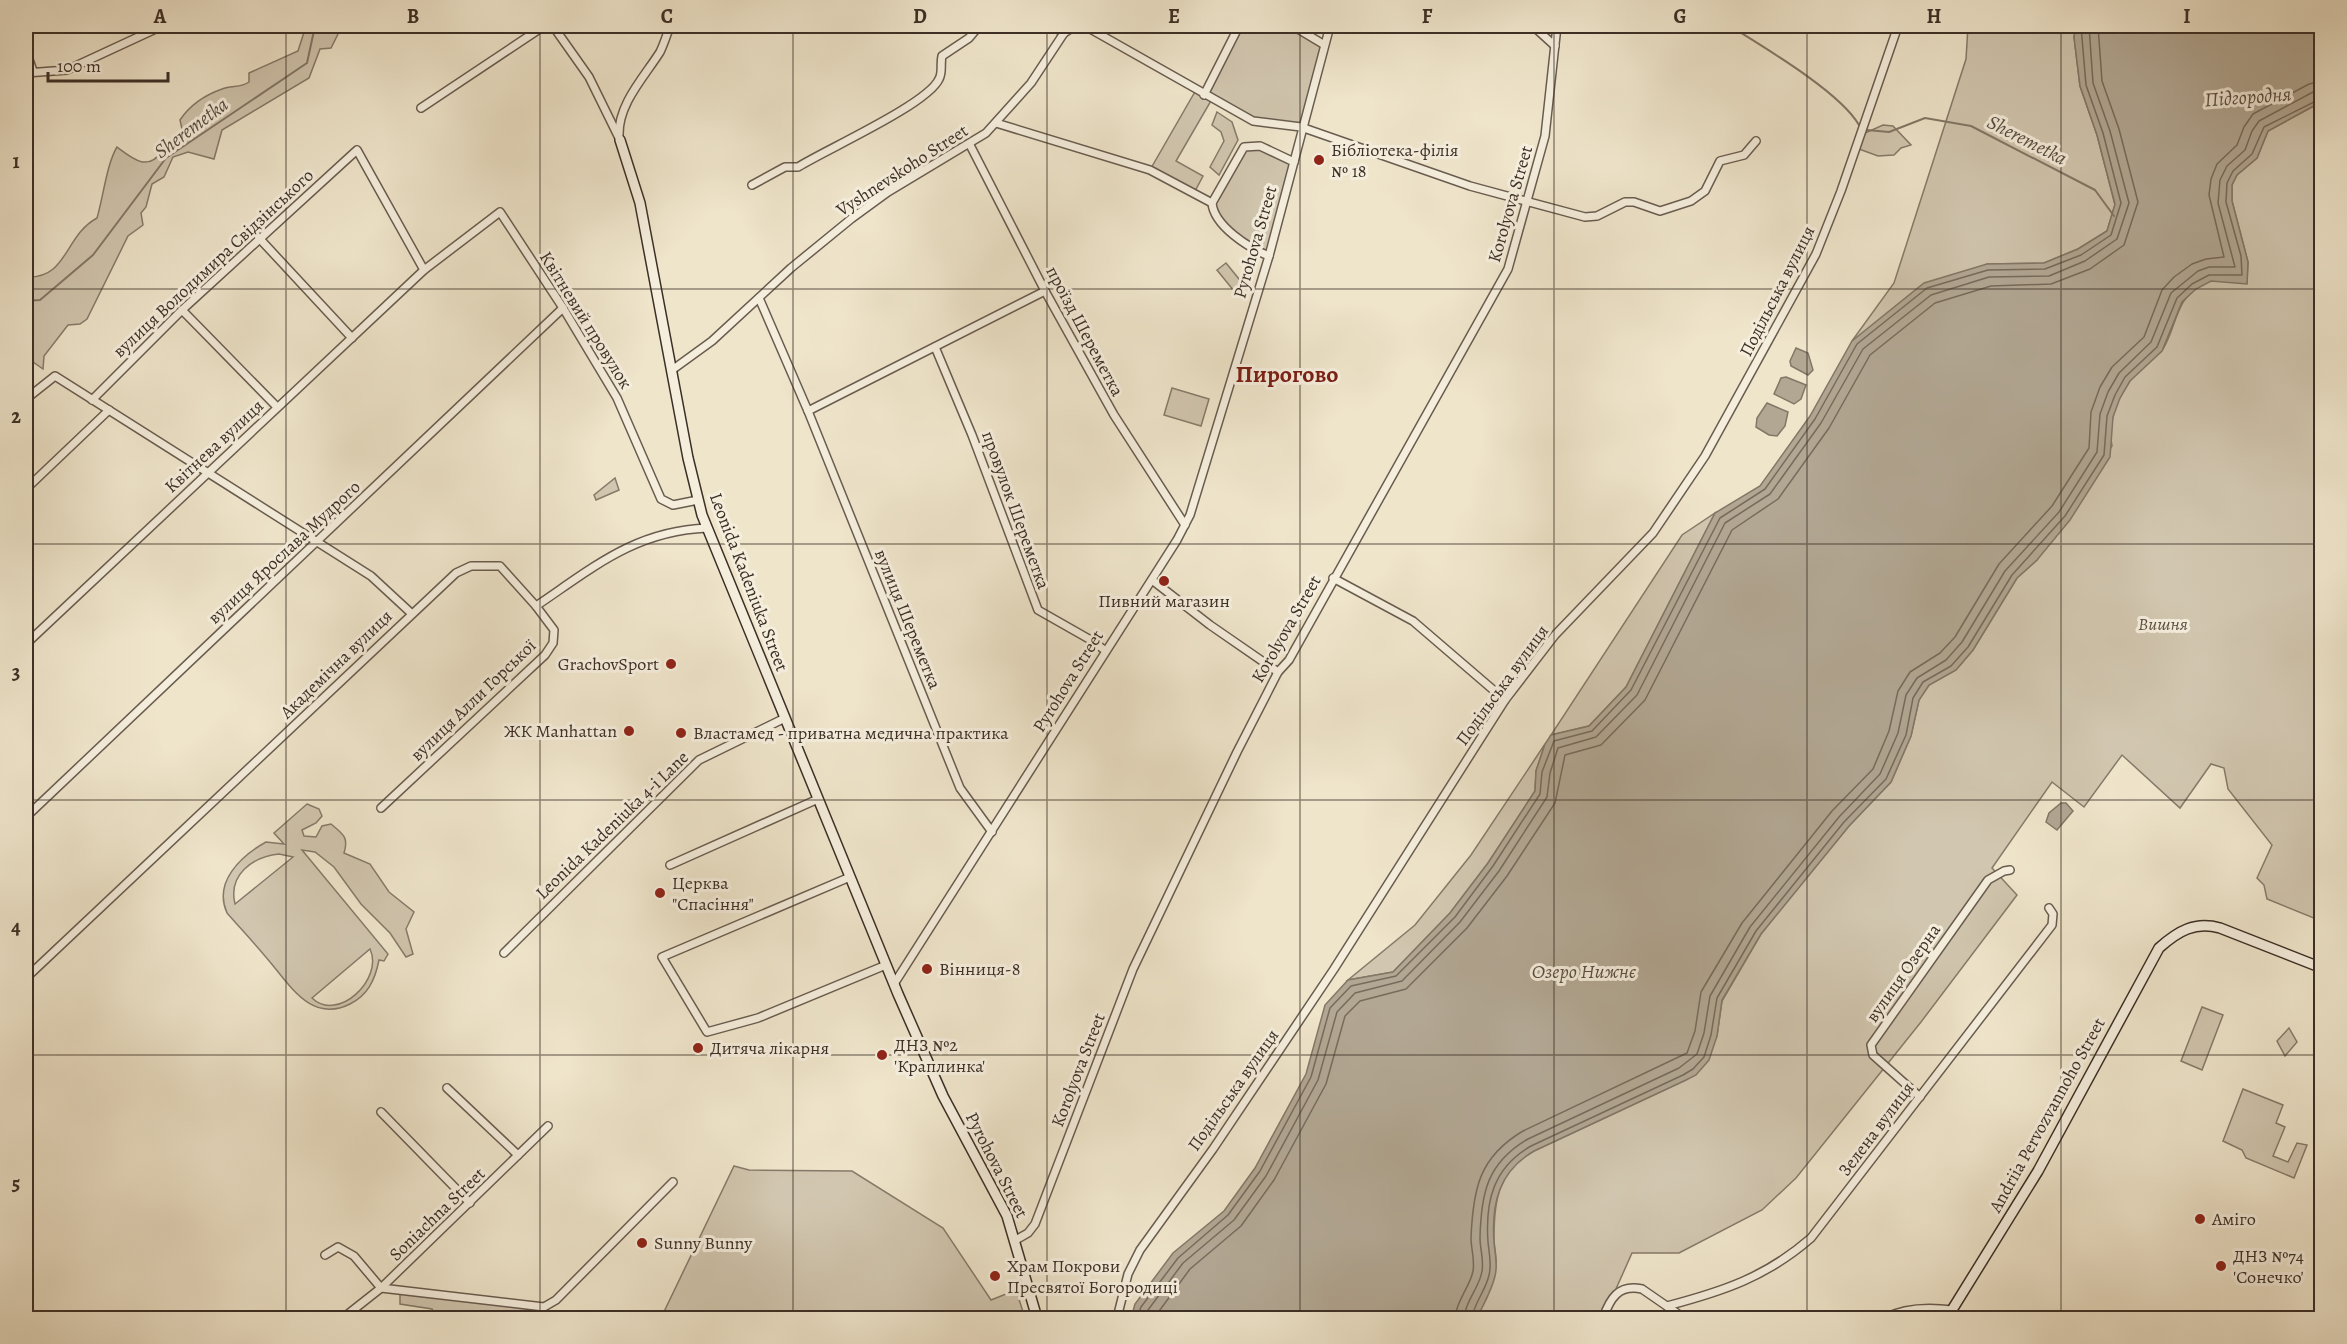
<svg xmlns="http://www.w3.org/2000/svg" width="2347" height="1344" viewBox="0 0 2347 1344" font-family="Alegreya,serif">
<rect width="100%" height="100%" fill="#efe5cb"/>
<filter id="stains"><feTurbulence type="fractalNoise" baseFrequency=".00333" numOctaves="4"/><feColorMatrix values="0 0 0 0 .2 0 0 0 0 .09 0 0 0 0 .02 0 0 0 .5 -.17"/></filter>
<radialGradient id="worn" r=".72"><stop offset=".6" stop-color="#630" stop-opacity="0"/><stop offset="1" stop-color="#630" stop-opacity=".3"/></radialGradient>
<g fill="#d1c6af" stroke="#867a6a" stroke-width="1.5" fill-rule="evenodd">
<path d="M 306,26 L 342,26 L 331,48 L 320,49 L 309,78 L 222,130 L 214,159 L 188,152 L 173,157 L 164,177 L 152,184 L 146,207 L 141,213 L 143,225 L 128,236 L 87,319 L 80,324 L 68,325 L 44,356 L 43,369 L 26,357 L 26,277 C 68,279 64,236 97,218 C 103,198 107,163 117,147 C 133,159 148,172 162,151 L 161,143 L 184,138 L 180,120 C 190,105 205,95 222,89 C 231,85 241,88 249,82 L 249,73 L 298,51 Z"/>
<path d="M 1239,26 L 1293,26 L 1323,44 L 1301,127 L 1253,121 L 1212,99 L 1176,161 L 1203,176 L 1194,193 L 1150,170 L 1196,90 L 1204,95 Z"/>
<path d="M 1968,26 L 2076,26 L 2074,37 L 2080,86 L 2097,135 L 2115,205 L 2107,231 L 2078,249 L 2044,263 L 1987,264 L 1852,341 L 1894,283 L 1966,59 Z"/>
<path d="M 2321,102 L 2321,921 L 2267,899 L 2264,885 L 2257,878 L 2272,845 L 2228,789 L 2224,768 L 2211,764 L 2180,808 L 2122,755 L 2084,807 L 2052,782 L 1992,868 L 2017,895 L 1921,1022 L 1796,1178 L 1762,1210 L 1679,1253 L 1632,1253 L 1603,1318 L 1477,1318 C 1484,1302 1494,1285 1496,1266 C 1497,1257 1494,1247 1494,1238 C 1494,1199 1498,1172 1534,1151 L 1686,1080 L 1717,1036 L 1722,1001 L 1761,934 L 1849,826 L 1891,782 L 1911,736 L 1919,700 L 1929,685 L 1956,670 L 1973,650 L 2017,578 L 2037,560 L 2112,446 C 2106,416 2124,383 2145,364 C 2151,359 2159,355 2163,349 C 2177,326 2175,299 2202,284 C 2215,277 2233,282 2247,283 L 2248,262 L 2232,201 L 2232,185 L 2237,175 L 2257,158 L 2268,131 Z"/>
<path d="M 1217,112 L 1232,122 L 1238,140 L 1219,175 L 1210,167 L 1224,141 L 1221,132 L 1212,125 Z"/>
<path d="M 1883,125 L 1893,126 L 1911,145 L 1901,148 L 1894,155 L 1878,156 L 1859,149 L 1865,133 Z"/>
<path d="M 1252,145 L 1294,162 L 1269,256 L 1245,246 L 1213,209 L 1241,150 Z"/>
<path d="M 1226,263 L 1243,284 L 1234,291 L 1217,270 Z"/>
<path d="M 1172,388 L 1209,399 L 1201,426 L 1164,415 Z"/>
<path d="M 615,478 L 619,490 L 596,500 L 594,495 Z"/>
<path d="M 1715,513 L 1626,687 L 1589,726 L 1551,735 L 1682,535 Z"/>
<path d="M 1545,744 L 1536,771 L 1535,791 L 1488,863 L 1450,913 L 1393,972 L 1348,980 L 1415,925 L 1471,855 Z"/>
<path d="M 307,804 L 319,809 L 322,816 L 316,823 L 302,830 L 304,836 L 316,837 L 322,826 L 331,824 C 343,834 349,837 344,853 L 370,864 L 389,892 L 414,912 L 406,929 L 413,954 L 406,957 L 390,933 L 361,904 L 334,867 L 315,852 L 302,850 L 388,954 L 384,961 L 379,960 C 375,980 368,995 350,1004 C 312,1023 291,987 270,962 C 256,945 241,929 227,913 C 213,882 241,856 266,842 L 284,844 L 274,833 ZM 279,854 L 293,857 L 235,904 C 228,875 252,857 279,854 ZM 370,949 C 384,979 338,1023 312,998 Z"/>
<path d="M 2202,1007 L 2223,1015 L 2202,1070 L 2181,1061 Z"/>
<path d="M 2289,1028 L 2297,1042 L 2285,1056 L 2277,1041 Z"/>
<path d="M 2243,1089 L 2283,1105 L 2276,1123 L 2285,1127 L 2273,1156 L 2288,1162 L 2297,1143 L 2307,1145 L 2294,1178 L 2246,1158 L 2242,1150 L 2223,1141 Z"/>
<path d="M 734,1166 L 749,1170 L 852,1171 L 943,1228 L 991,1300 L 1016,1290 L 1025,1318 L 661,1318 Z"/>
<path d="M 400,1291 L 535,1308 L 545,1316 L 559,1318 L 430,1318 L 434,1313 L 432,1309 L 400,1304 Z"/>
</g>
<g fill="#b2a793" stroke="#837767" stroke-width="1.5">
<path d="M 2076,26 L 2321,26 L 2321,102 L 2268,131 L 2257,158 L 2237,175 L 2232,185 L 2232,201 L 2248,262 L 2247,284 L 2211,281 L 2196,289 L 2182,302 L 2162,351 L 2130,381 L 2120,398 L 2113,417 L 2110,457 L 2070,520 L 2037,560 L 2017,578 L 1973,650 L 1956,670 L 1929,685 L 1919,700 L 1911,736 L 1891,782 L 1849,826 L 1761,934 L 1722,1000 L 1717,1036 L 1709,1060 L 1696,1075 L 1686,1080 L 1534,1151 C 1499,1171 1491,1204 1494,1243 C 1495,1254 1498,1265 1495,1276 C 1492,1290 1483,1305 1477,1318 L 1131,1318 L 1135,1304 L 1173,1253 L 1224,1211 L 1255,1168 L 1306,1074 L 1325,1005 L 1348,980 L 1393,972 L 1450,913 L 1488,863 L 1535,791 L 1536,771 L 1545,744 L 1551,735 L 1589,726 L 1626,687 L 1715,513 L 1760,486 L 1810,416 L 1852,341 L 1924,283 L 1987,264 L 2044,263 L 2078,249 L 2107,231 L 2115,204 L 2097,135 L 2080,86 L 2074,37 Z"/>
<path d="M 1796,348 L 1808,353 L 1813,370 L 1808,375 L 1791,366 L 1790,361 Z"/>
<path d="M 1786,377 L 1806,385 L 1801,399 L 1794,404 L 1774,394 L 1781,378 Z"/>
<path d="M 1767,403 L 1788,412 L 1785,426 L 1777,436 L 1769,435 L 1756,427 L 1757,418 Z"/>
<path d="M 2061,803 L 2066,803 L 2073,811 L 2057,830 L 2046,822 L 2049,813 Z"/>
</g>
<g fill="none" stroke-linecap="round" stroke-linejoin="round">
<g stroke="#776b5c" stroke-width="1.5">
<path d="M 1137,1318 L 1141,1307 L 1178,1258 L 1228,1215 L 1260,1171 L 1311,1077 L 1330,1008 L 1351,986 L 1396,976 L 1455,917 L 1493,866 L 1540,794 L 1542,772 L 1554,741 L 1592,731 L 1631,690 L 1720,518 L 1765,489 L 1815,419 L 1857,344 L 1927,288 L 1988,270 L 2045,269 L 2081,255 L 2111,235 L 2121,203 L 2103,133 L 2086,85 L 2081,26"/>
<path d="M 1145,1318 L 1148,1310 L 1183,1263 L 1234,1220 L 1266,1176 L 1318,1080 L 1337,1012 L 1355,993 L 1402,981 L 1460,922 L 1499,871 L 1547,797 L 1550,773 L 1558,748 L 1596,737 L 1637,695 L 1725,523 L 1770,494 L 1821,423 L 1863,349 L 1931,295 L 1989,277 L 2049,276 L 2085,261 L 2117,239 L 2129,203 L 2110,131 L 2093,83 L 2089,26"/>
<path d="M 1154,1318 L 1190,1269 L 1241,1226 L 1274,1180 L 1326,1084 L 1345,1016 L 1360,1001 L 1406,989 L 1467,928 L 1507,876 L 1555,803 L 1565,755 L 1601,745 L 1645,700 L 1732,530 L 1778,499 L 1829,428 L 1870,355 L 1935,303 L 1991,286 L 2051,284 L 2090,269 L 2124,245 L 2138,202 L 2119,129 L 2102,81 L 2098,26"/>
<path d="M 1455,1318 C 1456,1301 1470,1287 1473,1271 C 1475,1260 1471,1249 1471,1238 C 1473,1189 1479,1157 1523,1131 L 1687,1053 L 1695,1031 L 1701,992 L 1742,923 L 1832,811 L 1873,769 L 1889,731 L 1898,691 L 1910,672 L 1940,653 L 1955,637 L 1999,564 L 2052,506 L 2089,448 L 2091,412 L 2100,387 L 2112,367 L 2144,337 L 2162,290 L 2174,277 L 2192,264 L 2206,259 L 2224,257 L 2209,195 L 2211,179 L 2217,164 L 2237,145 L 2244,127 L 2253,114 L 2309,84 L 2322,81"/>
<path d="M 1464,1318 C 1465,1301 1480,1287 1482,1271 C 1484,1260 1480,1249 1480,1238 C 1481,1193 1487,1163 1528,1139 L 1679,1068 L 1697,1054 L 1704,1033 L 1710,996 L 1750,927 L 1839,817 L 1880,774 L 1898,733 L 1906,695 L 1917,678 L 1946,660 L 1962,642 L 2005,571 L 2059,512 L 2097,452 L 2100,414 L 2108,392 L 2119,373 L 2151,342 L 2171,293 L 2198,271 L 2209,267 L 2235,267 L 2218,203 L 2220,180 L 2227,166 L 2245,150 L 2252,131 L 2259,121 L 2313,92 L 2322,90"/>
<path d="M 1472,1318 C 1474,1303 1486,1290 1489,1275 C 1492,1264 1489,1253 1488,1242 C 1485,1200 1494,1167 1531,1146 L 1683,1075 L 1693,1069 L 1704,1057 L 1711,1035 L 1717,998 L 1756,931 L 1844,822 L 1886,779 L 1906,735 L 1913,698 L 1923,682 L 1951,666 L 1968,647 L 2012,575 L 2065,516 L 2104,455 L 2107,416 L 2115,395 L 2125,377 L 2157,347 L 2177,298 L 2192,284 L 2209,275 L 2242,275 L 2241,256 L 2226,202 L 2227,183 L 2233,171 L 2252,154 L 2264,127 L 2322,98"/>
</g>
<g stroke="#837767" stroke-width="2">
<path d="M 1730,26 C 1765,48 1840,92 1859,125"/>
<path d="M 1867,130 L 1889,132 L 1925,118 L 1971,126 L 2095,190 L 2114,216"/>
<path d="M 26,301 L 40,300 L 93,255 L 166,158 L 307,63 L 315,26"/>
</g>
<g stroke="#695c4f" stroke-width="10">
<g id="street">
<path d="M 553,26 L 589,77 L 620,140"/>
<path d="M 1085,26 L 1253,121 L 1301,127 L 1470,186 L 1585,217 L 1597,216 L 1625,202 L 1634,202 L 1660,211 L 1691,201 L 1705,191 L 1720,161 L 1744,155 L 1756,141"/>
<path d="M 1293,26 L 1323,44"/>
<path d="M 1533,26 L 1555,46"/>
<path d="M 1064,33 L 1075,26"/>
<path d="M 26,51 L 33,71"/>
<path d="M 26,73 L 67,70 L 162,26"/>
<path d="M 1204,95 L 1239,26"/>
<path d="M 421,108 L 544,26"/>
<path d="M 996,123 L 1150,170 L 1212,203"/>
<path d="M 619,135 C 618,104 645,76 660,52 C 664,44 667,34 670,26"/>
<path d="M 970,145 L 1045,291 L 1114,415 L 1185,525"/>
<path d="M 752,185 L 785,167 L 798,167 C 827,149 928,104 939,79 C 943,72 940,64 942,56 L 969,38 L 979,26"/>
<path d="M 259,238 L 352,338"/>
<path d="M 1269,256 C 1249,248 1214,226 1212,203 L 1244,147 L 1260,146 L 1294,162"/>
<path d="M 759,298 L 808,411 L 960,788 L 992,832"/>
<path d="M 182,310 L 277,407"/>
<path d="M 935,347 L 972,435 L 1038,610 L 1089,639 L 1106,651"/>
<path d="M 672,370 L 712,341 L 791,268 L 851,219 L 888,192 L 986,133 L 1031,83 L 1064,33 L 1052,26"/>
<path d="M 26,399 L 55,376 L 371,576 L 411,613"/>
<path d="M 92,400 L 182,310 L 357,150 L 424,270"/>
<path d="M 808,411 L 1045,291"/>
<path d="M 26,489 L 109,410"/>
<path d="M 1333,578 L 1413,621 L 1505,700"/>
<path d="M 1152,580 L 1210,625 L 1278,672"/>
<path d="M 26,644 L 424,270 L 500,212 L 563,308 L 617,398 L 661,499 L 673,505 L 698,500"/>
<path d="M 381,808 L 545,655 L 553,643 L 554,630 L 536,606"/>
<path d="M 26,817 L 563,308"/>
<path d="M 670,865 L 818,799"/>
<path d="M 850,877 L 662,957 L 707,1032 L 758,1018 L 886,965"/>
<path d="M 504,953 L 699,760 L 785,718"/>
<path d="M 26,978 L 456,573 L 471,566 L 500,566 L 536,606 C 594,567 635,531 707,528"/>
<path d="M 894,984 L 1177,540 L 1190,515 L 1269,256 L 1330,26"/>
<path d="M 447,1088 L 518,1155"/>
<path d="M 1920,1097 L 1873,1055 L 1871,1045 L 1988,880 L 2004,871 L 2010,870"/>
<path d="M 381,1112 L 470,1203"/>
<path d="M 1014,1241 L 1028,1233 L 1035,1224 L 1133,969 L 1237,752 L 1278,672 L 1289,660 L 1508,269 L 1545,136 L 1557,26"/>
<path d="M 325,1255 L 338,1247 L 354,1256 L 381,1288 L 544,1307 L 556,1300 L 673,1182"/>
<path d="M 1667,1306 C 1724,1291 1766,1277 1811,1238 L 2052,925 L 2053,914 L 2049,908"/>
<path d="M 343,1318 L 381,1288 L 548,1126"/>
<path d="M 1117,1318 L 1128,1274 L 1140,1250 L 1213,1149 L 1334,969 L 1505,700 L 1555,635 L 1653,533 L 1705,456 L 1816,254 L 1841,191 L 1898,26"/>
<path d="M 1603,1318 C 1610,1299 1618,1284 1642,1289 L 1684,1318"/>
<path d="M 1885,1318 C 1906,1307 1929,1307 1952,1310"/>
</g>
</g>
<g stroke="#3c2f26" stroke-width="12">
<g id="secondary">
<path d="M 620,140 L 640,203 L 688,458 L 702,515 L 898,994 L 943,1096 L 1007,1216 L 1037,1318"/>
<path d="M 1947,1318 L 2038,1171 L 2159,948 C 2178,931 2195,921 2220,928 L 2322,968"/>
</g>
</g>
<use href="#street" stroke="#f5eedd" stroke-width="7"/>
<use href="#secondary" stroke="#f5eedd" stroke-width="9"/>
</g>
<path fill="none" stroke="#3c2f26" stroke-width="1.5" stroke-opacity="0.55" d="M 286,26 L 286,1318M 540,26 L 540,1318M 793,26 L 793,1318M 1047,26 L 1047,1318M 1300,26 L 1300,1318M 1554,26 L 1554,1318M 1807,26 L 1807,1318M 2061,26 L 2061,1318M 26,289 L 2322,289M 26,544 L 2322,544M 26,800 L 2322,800M 26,1055 L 2322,1055"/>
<g fill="#8f2418" stroke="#f5eedd" stroke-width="2">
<circle cx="1319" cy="160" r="6"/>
<circle cx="1164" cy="581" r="6"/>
<circle cx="671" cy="664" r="6"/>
<circle cx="629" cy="731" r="6"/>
<circle cx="681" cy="733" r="6"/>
<circle cx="660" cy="893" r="6"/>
<circle cx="927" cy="969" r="6"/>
<circle cx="698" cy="1048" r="6"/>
<circle cx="882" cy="1055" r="6"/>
<circle cx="2200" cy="1219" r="6"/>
<circle cx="642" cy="1243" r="6"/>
<circle cx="2221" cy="1266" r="6"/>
<circle cx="995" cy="1276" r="6"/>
</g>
<g text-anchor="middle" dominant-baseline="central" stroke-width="6" stroke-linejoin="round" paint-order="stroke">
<g font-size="18" fill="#3c2f26" stroke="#f5eedd" text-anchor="start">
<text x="1331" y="150">Бібліотека-філія<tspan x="1331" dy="21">№ 18</tspan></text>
<text x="1164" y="601" text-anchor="middle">Пивний магазин</text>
<text x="659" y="664" text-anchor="end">GrachovSport</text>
<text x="617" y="731" text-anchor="end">ЖК Manhattan</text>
<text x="693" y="733">Властамед - приватна медична практика</text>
<text x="672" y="883">Церква<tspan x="672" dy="21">"Спасіння"</tspan></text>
<text x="939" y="969">Вінниця-8</text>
<text x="894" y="1045">ДНЗ №2<tspan x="894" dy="21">'Краплинка'</tspan></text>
<text x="710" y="1048">Дитяча лікарня</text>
<text x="2212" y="1219">Аміго</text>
<text x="654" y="1243">Sunny Bunny</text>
<text x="2233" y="1256">ДНЗ №74<tspan x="2233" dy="21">'Сонечко'</tspan></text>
<text x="1007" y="1266">Храм Покрови<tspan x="1007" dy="21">Пресвятої Богородиці</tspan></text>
</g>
<g font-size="18" fill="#3c2f26" stroke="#f5eedd">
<text transform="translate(902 170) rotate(-33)">Vyshnevskoho Street</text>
<text transform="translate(1510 204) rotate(-74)">Korolyova Street</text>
<text transform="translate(1255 242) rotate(-74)">Pyrohova Street</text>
<text transform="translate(213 263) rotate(-43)">вулиця Володимира Свідзінського</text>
<text transform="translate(1777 291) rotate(-63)">Подільська вулиця</text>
<text transform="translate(586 320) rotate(58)">Квітневий провулок</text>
<text transform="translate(1085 331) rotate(62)">проїзд Шереметка</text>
<text transform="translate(214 446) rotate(-43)">Квітнева вулиця</text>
<text transform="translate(1016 510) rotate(70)">провулок Шереметка</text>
<text transform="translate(284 552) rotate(-43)">вулиця Ярослава Мудрого</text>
<text transform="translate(749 582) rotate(69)">Leonida Kadeniuka Street</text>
<text transform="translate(908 619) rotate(68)">вулиця Шереметка</text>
<text transform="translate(1286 629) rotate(-60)">Korolyova Street</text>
<text transform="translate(336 664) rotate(-44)">Академічна вулиця</text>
<text transform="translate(1068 681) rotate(-58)">Pyrohova Street</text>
<text transform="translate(1502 685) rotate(-54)">Подільська вулиця</text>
<text transform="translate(473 700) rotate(-44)">вулиця Алли Горської</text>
<text transform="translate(612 825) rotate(-44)">Leonida Kadeniuka 4-i Lane</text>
<text transform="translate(1903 973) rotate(-55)">вулиця Озерна</text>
<text transform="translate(1078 1070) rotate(-69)">Korolyova Street</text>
<text transform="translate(1233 1090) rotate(-55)">Подільська вулиця</text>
<text transform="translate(2047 1115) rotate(-61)">Andriia Pervozvannoho Street</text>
<text transform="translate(1876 1129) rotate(-53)">Зелена вулиця</text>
<text transform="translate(997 1165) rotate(63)">Pyrohova Street</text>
<text transform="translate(437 1214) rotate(-44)">Soniachna Street</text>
</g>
<g font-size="18" font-style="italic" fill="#5a4d41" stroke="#f5eedd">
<text x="2163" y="624">Вишня</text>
</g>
<g font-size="20" font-style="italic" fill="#5a4d41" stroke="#f5eedd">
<text transform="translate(2248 97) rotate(-4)">Підгородня</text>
<text transform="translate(191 128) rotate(-37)">Sheremetka</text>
<text transform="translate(2027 140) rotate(27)">Sheremetka</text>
<text x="1584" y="971">Озеро Нижнє</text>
</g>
<g font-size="24" font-weight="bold" fill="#7a1f14" stroke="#f5eedd">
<text x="1287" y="374">Пирогово</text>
</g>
</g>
<rect width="2347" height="1344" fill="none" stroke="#efe5cb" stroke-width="66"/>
<path d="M48 72v9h120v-9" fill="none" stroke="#3c2f26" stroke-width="3"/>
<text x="57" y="72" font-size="18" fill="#3c2f26" stroke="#f5eedd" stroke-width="4.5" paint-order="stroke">100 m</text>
<rect x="33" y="33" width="2281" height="1278" fill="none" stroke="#3c2f26" stroke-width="2"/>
<g font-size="20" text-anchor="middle" font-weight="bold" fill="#3c2f26">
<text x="160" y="23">A</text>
<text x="413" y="23">B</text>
<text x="667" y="23">C</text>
<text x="920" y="23">D</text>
<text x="1174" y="23">E</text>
<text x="1427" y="23">F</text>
<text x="1680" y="23">G</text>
<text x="1934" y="23">H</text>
<text x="2187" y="23">I</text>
<text x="16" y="168">1</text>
<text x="16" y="423">2</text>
<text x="16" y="679">3</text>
<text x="16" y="934">4</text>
<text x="16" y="1190">5</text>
</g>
<rect width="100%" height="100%" filter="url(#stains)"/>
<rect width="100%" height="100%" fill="url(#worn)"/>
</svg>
